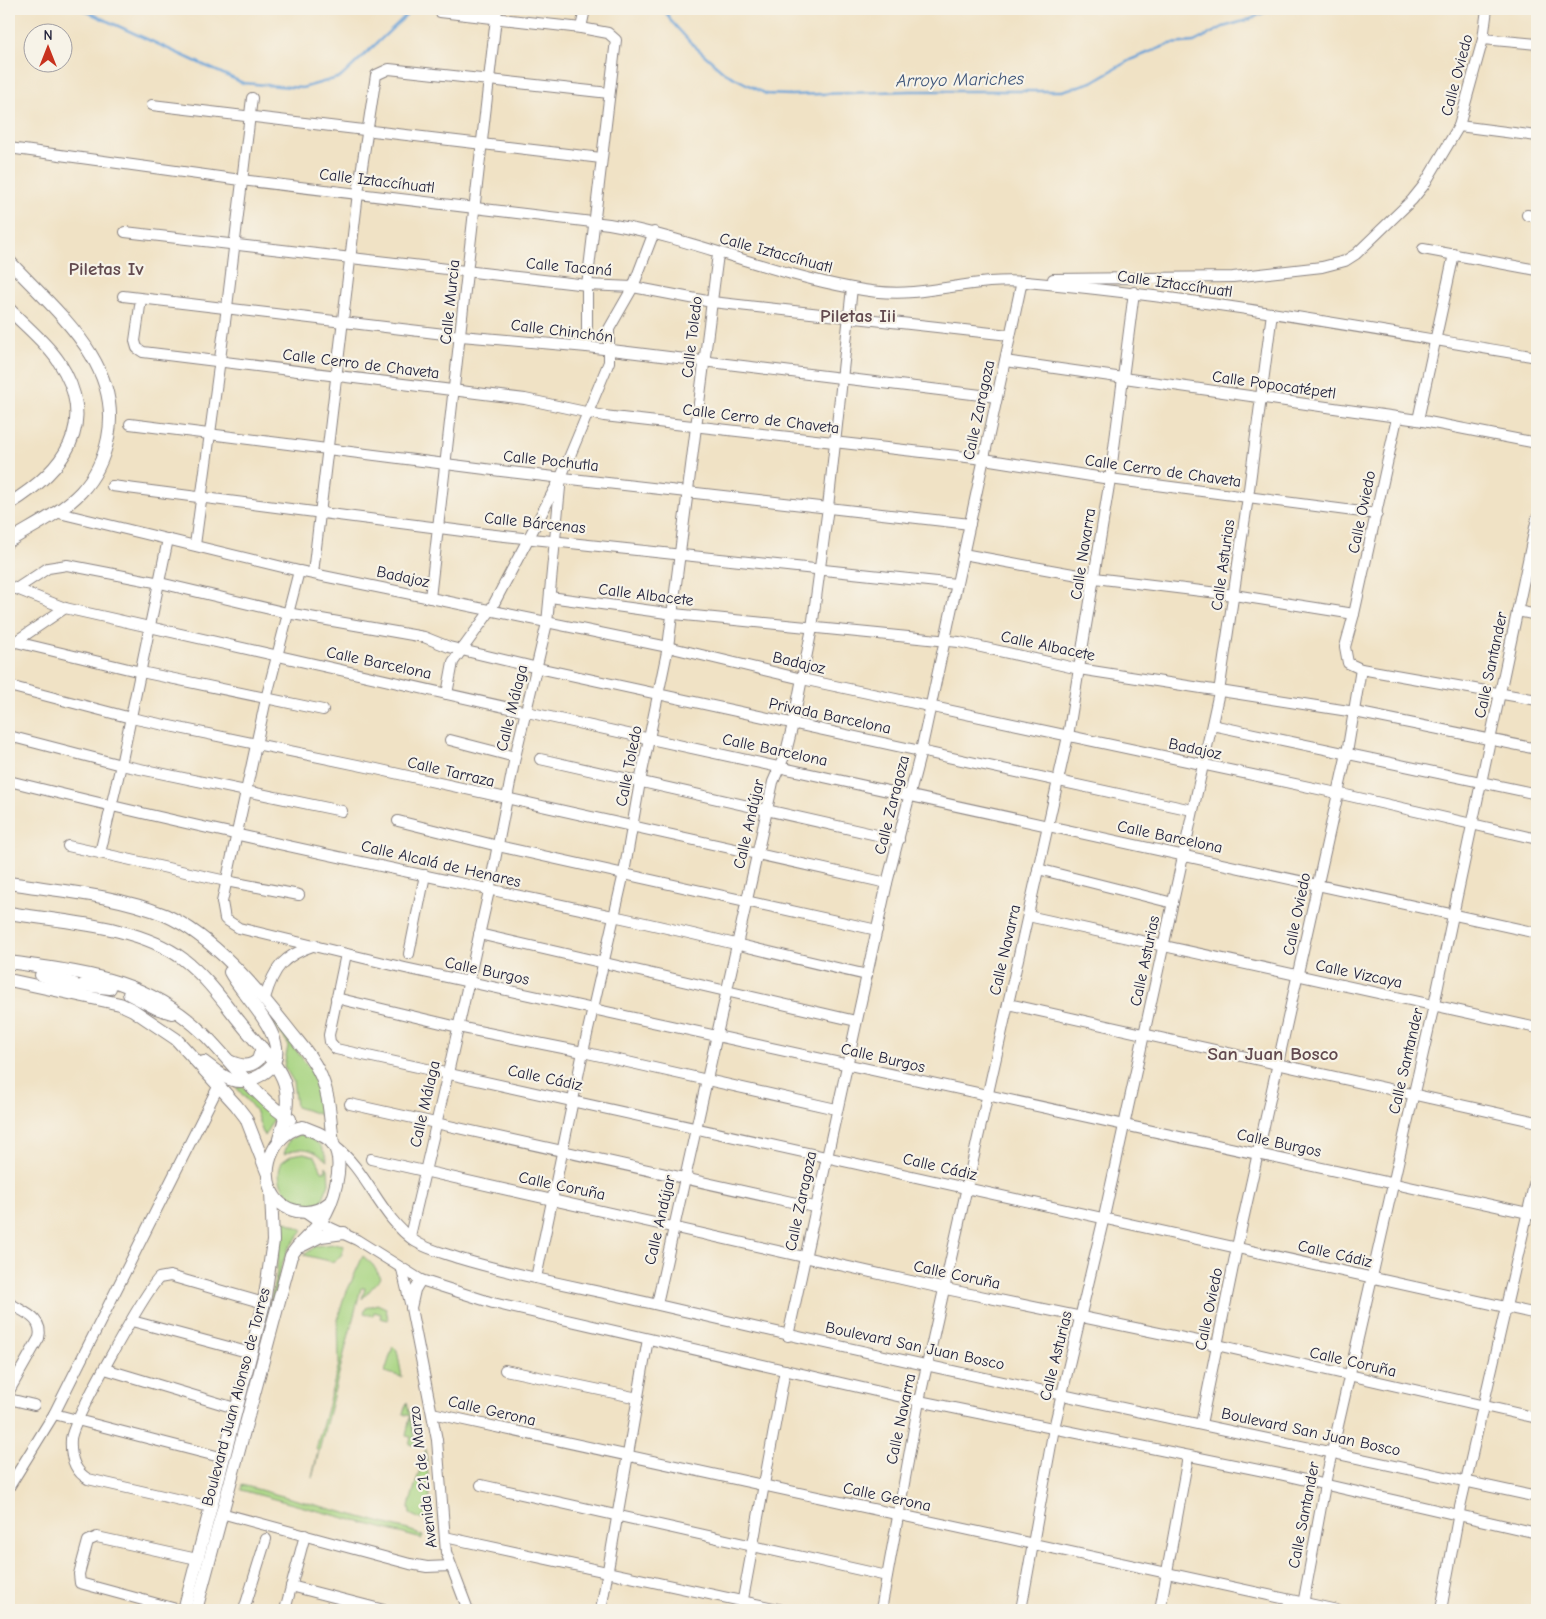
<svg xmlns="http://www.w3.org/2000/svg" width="1546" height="1619" viewBox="0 0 1546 1619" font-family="'Comic Neue',sans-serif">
<rect width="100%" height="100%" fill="#f7f3e8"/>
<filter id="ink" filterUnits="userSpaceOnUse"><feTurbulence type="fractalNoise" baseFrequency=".02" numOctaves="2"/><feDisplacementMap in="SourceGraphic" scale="10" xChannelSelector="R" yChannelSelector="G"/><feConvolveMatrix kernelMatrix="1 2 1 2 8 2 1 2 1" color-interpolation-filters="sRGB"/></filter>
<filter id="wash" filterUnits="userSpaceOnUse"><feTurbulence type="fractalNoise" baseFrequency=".0096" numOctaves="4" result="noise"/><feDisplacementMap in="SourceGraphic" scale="20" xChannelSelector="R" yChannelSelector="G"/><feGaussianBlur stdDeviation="1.12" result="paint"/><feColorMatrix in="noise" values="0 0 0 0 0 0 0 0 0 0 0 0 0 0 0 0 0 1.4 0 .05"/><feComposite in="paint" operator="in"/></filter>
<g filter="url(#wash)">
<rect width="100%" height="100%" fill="#f0e2c5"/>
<g fill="#a7d481" stroke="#647b5e">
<path d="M 247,984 L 313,1073 L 318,1084 L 322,1115 L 296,1107 L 293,1081 L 284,1066 L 288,1046 L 287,1042 Z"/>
<path d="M 236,1087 L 244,1087 L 275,1117 L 264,1136 L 255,1110 Z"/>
<path d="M 299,1134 C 314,1138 324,1145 327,1161 C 312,1148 302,1145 284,1154 L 289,1140 Z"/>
<path d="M 304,1153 L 315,1156 L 322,1171 L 326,1171 L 326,1166 L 328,1169 L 329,1183 L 321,1203 C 298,1209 270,1187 282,1162 L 292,1155 Z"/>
<path d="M 279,1218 L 303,1230 L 288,1249 L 281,1268 L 229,1464 L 276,1277 L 279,1247 Z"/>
<path d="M 334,1244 L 344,1246 L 342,1255 L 334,1262 L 304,1255 L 316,1246 Z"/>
<path d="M 363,1256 L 373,1265 L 381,1278 L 362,1299 L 365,1288 L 361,1288 L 312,1478 L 318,1451 L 316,1449 L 339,1364 L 338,1320 L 343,1300 Z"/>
<path d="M 377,1304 L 386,1308 L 388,1320 L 380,1318 L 381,1314 L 374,1312 L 373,1316 L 364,1313 L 366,1308 Z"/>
<path d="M 393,1346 L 397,1350 L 402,1377 L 385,1372 Z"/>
<path d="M 407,1402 L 416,1446 L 409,1444 L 411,1437 L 406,1436 L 410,1416 L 403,1414 Z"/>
<path d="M 426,1449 L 431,1514 L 420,1519 L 410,1514 L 409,1506 Z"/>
<path d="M 242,1485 L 412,1531 L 423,1536 L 422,1539 L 241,1490 Z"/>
</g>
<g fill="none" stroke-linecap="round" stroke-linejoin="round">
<g stroke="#68a1d7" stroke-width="2.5">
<path d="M 81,9 L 243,83 L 302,88 L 341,77 L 413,9"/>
<path d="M 664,9 L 671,21 L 691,43 L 725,73 L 766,94 L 791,95 L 910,91 L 1062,91 L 1092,82 L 1130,60 L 1170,44 L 1194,42 L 1223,27 L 1251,19 L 1271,9"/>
</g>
</g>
</g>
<g filter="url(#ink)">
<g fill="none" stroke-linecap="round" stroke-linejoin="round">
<g stroke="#898280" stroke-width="12">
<g id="minor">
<path d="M 440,12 L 581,28 L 608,33 L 616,40 L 587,285 L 587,347"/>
<path d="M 581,28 L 585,9"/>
<path d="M 1483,39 L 1537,44"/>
<path d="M 152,105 L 601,158"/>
<path d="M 1459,126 L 1537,136"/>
<path d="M 9,148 L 241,180 L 609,224 C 691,238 769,273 852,288 C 872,292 892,294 913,292 C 951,289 988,278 1026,282 C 1198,297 1367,329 1537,357"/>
<path d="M 1527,215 L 1537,217"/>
<path d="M 125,232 L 587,285 L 633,287 L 712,302 L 1009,335"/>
<path d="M 1423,249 L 1537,270"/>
<path d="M 1053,279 L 1233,277 L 1322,267 L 1345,261 L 1356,254 L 1412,200 L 1424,185 L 1459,126 L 1483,39 L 1487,9"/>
<path d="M 123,296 L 461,336 L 587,347 L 997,397"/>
<path d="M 141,299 L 135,341 L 137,348 L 143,352 L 525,399 L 604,416 L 984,459 L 1110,479 L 1377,514"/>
<path d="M 1005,361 L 1418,420 L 1537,443"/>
<path d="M 1397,418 L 1354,614 L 1345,647 L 1348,663 L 1361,669 L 1537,700"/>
<path d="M 1418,420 L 1454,254"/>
<path d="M 130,424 L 501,471 L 970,524"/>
<path d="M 112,486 L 486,534 L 956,584"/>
<path d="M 55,512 L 299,571 L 668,647 L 802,679 L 1337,793 L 1537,839"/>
<path d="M 195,545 L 227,307 L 252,98"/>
<path d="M 963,554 L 1095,578 L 1234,595 L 1354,614"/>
<path d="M 299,571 L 266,699 L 222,902 L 225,919 L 239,928 L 405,968 L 1537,1215"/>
<path d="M 313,573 L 358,193 L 376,75 L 389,69 L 609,93"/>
<path d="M 9,586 L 65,608 L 527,712 L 1537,933"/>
<path d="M 16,589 L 48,568 L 67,565 L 160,583 L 287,613 L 424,637 L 449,647 L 538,668 L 1192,810"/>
<path d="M 550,597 L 674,614 L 959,642 L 1079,669 L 1355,712 L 1537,749"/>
<path d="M 430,598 L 497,9"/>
<path d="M 1517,611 L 1537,615"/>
<path d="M 16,642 L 141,672 L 323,710"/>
<path d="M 9,646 L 65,608"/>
<path d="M 9,686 L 131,718 L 372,768 L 887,883"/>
<path d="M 447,694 L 453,662 L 490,611 L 561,477 L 609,362 L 609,329 L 633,287 L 654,232"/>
<path d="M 1212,725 L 1537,794"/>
<path d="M 9,736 L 121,765 L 342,811"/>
<path d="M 450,740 L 515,757"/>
<path d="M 540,759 L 899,840"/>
<path d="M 9,781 C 209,831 411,872 613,916 C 698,934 782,956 867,975"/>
<path d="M 398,821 L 498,846 L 877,930"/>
<path d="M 68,846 L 226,881 L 299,895"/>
<path d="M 100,853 L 121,765 L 168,539"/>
<path d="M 1038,869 L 1173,903"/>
<path d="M 1028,916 L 1537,1028"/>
<path d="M 479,934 L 856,1021"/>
<path d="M 346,954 L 329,1035 L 330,1042 L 336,1049 L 1537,1314"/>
<path d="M 409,954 L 425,875"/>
<path d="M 265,998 C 274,967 283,956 315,945"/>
<path d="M 336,998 L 458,1027 L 583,1052 L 836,1109"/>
<path d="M 1008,1004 L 1537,1122"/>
<path d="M 350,1104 L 814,1207"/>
<path d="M 333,1145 C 368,1170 379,1217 416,1242 C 429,1250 444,1253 458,1258 C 523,1278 592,1289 658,1305 C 950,1373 1244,1433 1537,1497"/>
<path d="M 371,1159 L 946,1289 L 1217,1345 L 1537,1418"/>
<path d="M 307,1214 L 320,1223 L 357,1240 L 421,1280 L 493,1303 L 919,1401 L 1279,1474 L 1537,1533"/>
<path d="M 410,1236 L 448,1073 L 489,891 L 515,757 L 547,623 L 561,477"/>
<path d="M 402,1269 L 410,1303"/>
<path d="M 536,1278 L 583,1052 L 624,873 L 640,782 L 668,647 L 718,254"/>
<path d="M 421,1280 L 415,1290 L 411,1308 L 437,1440 L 446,1552 L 468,1610"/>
<path d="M 9,1303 C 23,1312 44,1318 39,1338 L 9,1391"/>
<path d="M 657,1304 L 767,810 L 773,782 L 786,752 L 793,724 L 812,628 L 828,507 L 852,288"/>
<path d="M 132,1321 L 251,1353"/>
<path d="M 788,1336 L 887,883 L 921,751 L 1022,281"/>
<path d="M 105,1369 L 235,1408"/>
<path d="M 505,1370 L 638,1398"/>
<path d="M 9,1399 L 34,1405"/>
<path d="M 432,1413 L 1337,1610"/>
<path d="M 54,1414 L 224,1458"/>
<path d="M 1201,1424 L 1237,1247 L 1347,753 L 1361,669"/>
<path d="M 481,1485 L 887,1576"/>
<path d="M 9,1487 L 54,1414 L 218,1087"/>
<path d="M 211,1507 L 88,1479 C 74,1471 70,1455 71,1439 C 73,1420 144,1294 159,1278 L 170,1276 L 264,1303"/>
<path d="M 221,1513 L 410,1564 L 427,1567 L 451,1566"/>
<path d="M 445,1537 L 783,1610"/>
<path d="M 291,1586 L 384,1610"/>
<path d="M 180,1610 L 80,1583 L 79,1574 L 88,1541 L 97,1537 L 197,1559"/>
<path d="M 244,1610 L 266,1539"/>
<path d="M 285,1610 L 305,1535"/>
<path d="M 601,1610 L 648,1339"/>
<path d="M 741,1610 L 785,1370"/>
<path d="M 881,1610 L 919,1401 L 1068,736 L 1110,479 L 1134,292"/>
<path d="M 1021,1610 L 1054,1428 L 1104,1217 L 1219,692 L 1248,497 L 1272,313"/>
<path d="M 1160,1610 L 1188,1457"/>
<path d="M 1302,1610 L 1327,1474 L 1434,1005 L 1537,518"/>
<path d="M 1441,1610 L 1460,1507 L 1537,1172"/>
</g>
</g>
<g stroke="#898280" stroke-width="14">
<g id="major">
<path d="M 9,261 C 55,311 123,363 108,438 C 104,458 95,477 81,492 C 61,513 33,526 9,541"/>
<path d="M 9,309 C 25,326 46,342 59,362 C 100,425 63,471 9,504"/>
<path d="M 9,883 C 60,891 116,895 165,915 C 213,936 257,989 289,1030 C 299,1043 311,1055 318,1070 C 330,1092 330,1119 333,1144"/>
<path d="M 9,913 C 63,922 138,925 183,959 C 209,979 227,1007 248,1032 C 283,1073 297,1084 279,1139"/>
<path d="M 9,962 C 85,973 146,978 204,1034 C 230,1060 259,1101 290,1119"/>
<path d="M 41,975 L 74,984 L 80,995"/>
<path d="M 9,980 L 120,1004 L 133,1010 L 176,1039 L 236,1105 L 246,1118 L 267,1172"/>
<path d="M 75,994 L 83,985 L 110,988"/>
<path d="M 129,994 L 156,1008 L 172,1013"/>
<path d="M 229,1061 C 240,1066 249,1068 258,1060 L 262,1048"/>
<path d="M 204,1062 C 221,1075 233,1087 255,1078 C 309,1054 245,1001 230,972"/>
<path d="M 301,1246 L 321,1236 L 344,1233"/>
<path d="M 184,1610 L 264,1303 L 273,1241 L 271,1191"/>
<path d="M 196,1610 L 291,1256 C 299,1242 312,1234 321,1221 C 333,1204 346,1163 333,1144 C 327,1135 312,1131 303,1127 C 276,1131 261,1165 271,1190 C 281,1214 311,1218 329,1203"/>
</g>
</g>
<use href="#minor" stroke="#fff" stroke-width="10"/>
<use href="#major" stroke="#fff" stroke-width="12"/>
</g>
</g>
<g text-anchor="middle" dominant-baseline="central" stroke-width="4.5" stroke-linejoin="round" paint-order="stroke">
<g font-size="16" fill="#22223b" stroke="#f7f3e8">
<text transform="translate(1457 75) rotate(-75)">Calle Oviedo</text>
<text transform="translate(377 181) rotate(7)">Calle Iztaccíhuatl</text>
<text transform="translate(776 253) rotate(15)">Calle Iztaccíhuatl</text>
<text transform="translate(569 267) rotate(5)">Calle Tacaná</text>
<text transform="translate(1175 284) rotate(8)">Calle Iztaccíhuatl</text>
<text transform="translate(450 302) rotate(-84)">Calle Murcia</text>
<text transform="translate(562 331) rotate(7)">Calle Chinchón</text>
<text transform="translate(692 337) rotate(-83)">Calle Toledo</text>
<text transform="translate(361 364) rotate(7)">Calle Cerro de Chaveta</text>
<text transform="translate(1274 385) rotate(8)">Calle Popocatépetl</text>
<text transform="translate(979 410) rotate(-78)">Calle Zaragoza</text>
<text transform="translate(761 419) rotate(7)">Calle Cerro de Chaveta</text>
<text transform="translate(551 461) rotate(6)">Calle Pochutla</text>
<text transform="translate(1163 471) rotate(8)">Calle Cerro de Chaveta</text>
<text transform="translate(1362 512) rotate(-78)">Calle Oviedo</text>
<text transform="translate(535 523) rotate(6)">Calle Bárcenas</text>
<text transform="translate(1083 554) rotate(-81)">Calle Navarra</text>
<text transform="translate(1223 565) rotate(-82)">Calle Asturias</text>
<text transform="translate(403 577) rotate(12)">Badajoz</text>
<text transform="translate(646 595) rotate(7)">Calle Albacete</text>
<text transform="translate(1048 646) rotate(12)">Calle Albacete</text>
<text transform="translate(379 663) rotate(12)">Calle Barcelona</text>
<text transform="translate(799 663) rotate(13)">Badajoz</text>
<text transform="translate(1491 665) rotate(-78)">Calle Santander</text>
<text transform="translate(512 708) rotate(-76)">Calle Málaga</text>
<text transform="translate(830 716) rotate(12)">Privada Barcelona</text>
<text transform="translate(1195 749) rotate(12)">Badajoz</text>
<text transform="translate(775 750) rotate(12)">Calle Barcelona</text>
<text transform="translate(629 766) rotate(-79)">Calle Toledo</text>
<text transform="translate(451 772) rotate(13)">Calle Tarraza</text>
<text transform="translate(892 805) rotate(-76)">Calle Zaragoza</text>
<text transform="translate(749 824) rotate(-77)">Calle Andújar</text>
<text transform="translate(1170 837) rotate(12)">Calle Barcelona</text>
<text transform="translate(441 864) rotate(13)">Calle Alcalá de Henares</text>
<text transform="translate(1297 914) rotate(-78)">Calle Oviedo</text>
<text transform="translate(1005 950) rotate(-77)">Calle Navarra</text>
<text transform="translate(1145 961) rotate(-78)">Calle Asturias</text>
<text transform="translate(487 971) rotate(12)">Calle Burgos</text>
<text transform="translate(1359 974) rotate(12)">Calle Vizcaya</text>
<text transform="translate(883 1058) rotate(13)">Calle Burgos</text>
<text transform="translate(1406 1061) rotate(-77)">Calle Santander</text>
<text transform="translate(545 1078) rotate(12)">Calle Cádiz</text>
<text transform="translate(425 1104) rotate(-77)">Calle Málaga</text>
<text transform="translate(1279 1143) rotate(12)">Calle Burgos</text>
<text transform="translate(940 1167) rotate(13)">Calle Cádiz</text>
<text transform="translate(562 1186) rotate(12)">Calle Coruña</text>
<text transform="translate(801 1201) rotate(-78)">Calle Zaragoza</text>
<text transform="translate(660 1220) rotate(-77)">Calle Andújar</text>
<text transform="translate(1335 1254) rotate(13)">Calle Cádiz</text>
<text transform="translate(957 1275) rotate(12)">Calle Coruña</text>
<text transform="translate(1209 1309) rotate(-78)">Calle Oviedo</text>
<text transform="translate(915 1346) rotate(12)">Boulevard San Juan Bosco</text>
<text transform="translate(1056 1356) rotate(-76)">Calle Asturias</text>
<text transform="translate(1353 1362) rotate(13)">Calle Coruña</text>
<text transform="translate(236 1397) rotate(-75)">Boulevard Juan Alonso de Torres</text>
<text transform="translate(492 1411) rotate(13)">Calle Gerona</text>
<text transform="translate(901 1419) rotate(-78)">Calle Navarra</text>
<text transform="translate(1311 1432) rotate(12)">Boulevard San Juan Bosco</text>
<text transform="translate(423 1477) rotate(-97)">Avenida 21 de Marzo</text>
<text transform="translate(887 1497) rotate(12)">Calle Gerona</text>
<text transform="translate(1304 1515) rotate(-79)">Calle Santander</text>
</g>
<g font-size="18" font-style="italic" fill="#3e5579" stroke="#f7f3e8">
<text transform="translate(960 80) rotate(-1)">Arroyo Mariches</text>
</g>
<g font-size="19" font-weight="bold" fill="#624a4f" stroke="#f7f3e8">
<text x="106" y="269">Piletas Iv</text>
<text x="858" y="316">Piletas Iii</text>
<text x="1273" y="1054">San Juan Bosco</text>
</g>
</g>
<rect width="1546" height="1619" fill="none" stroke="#f7f3e8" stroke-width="30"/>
<g transform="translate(48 48)"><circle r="24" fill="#f7f3e8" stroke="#a29fa3"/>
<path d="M0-4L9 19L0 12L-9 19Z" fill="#c8321e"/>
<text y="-8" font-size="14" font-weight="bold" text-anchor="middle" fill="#22223b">N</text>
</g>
</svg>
